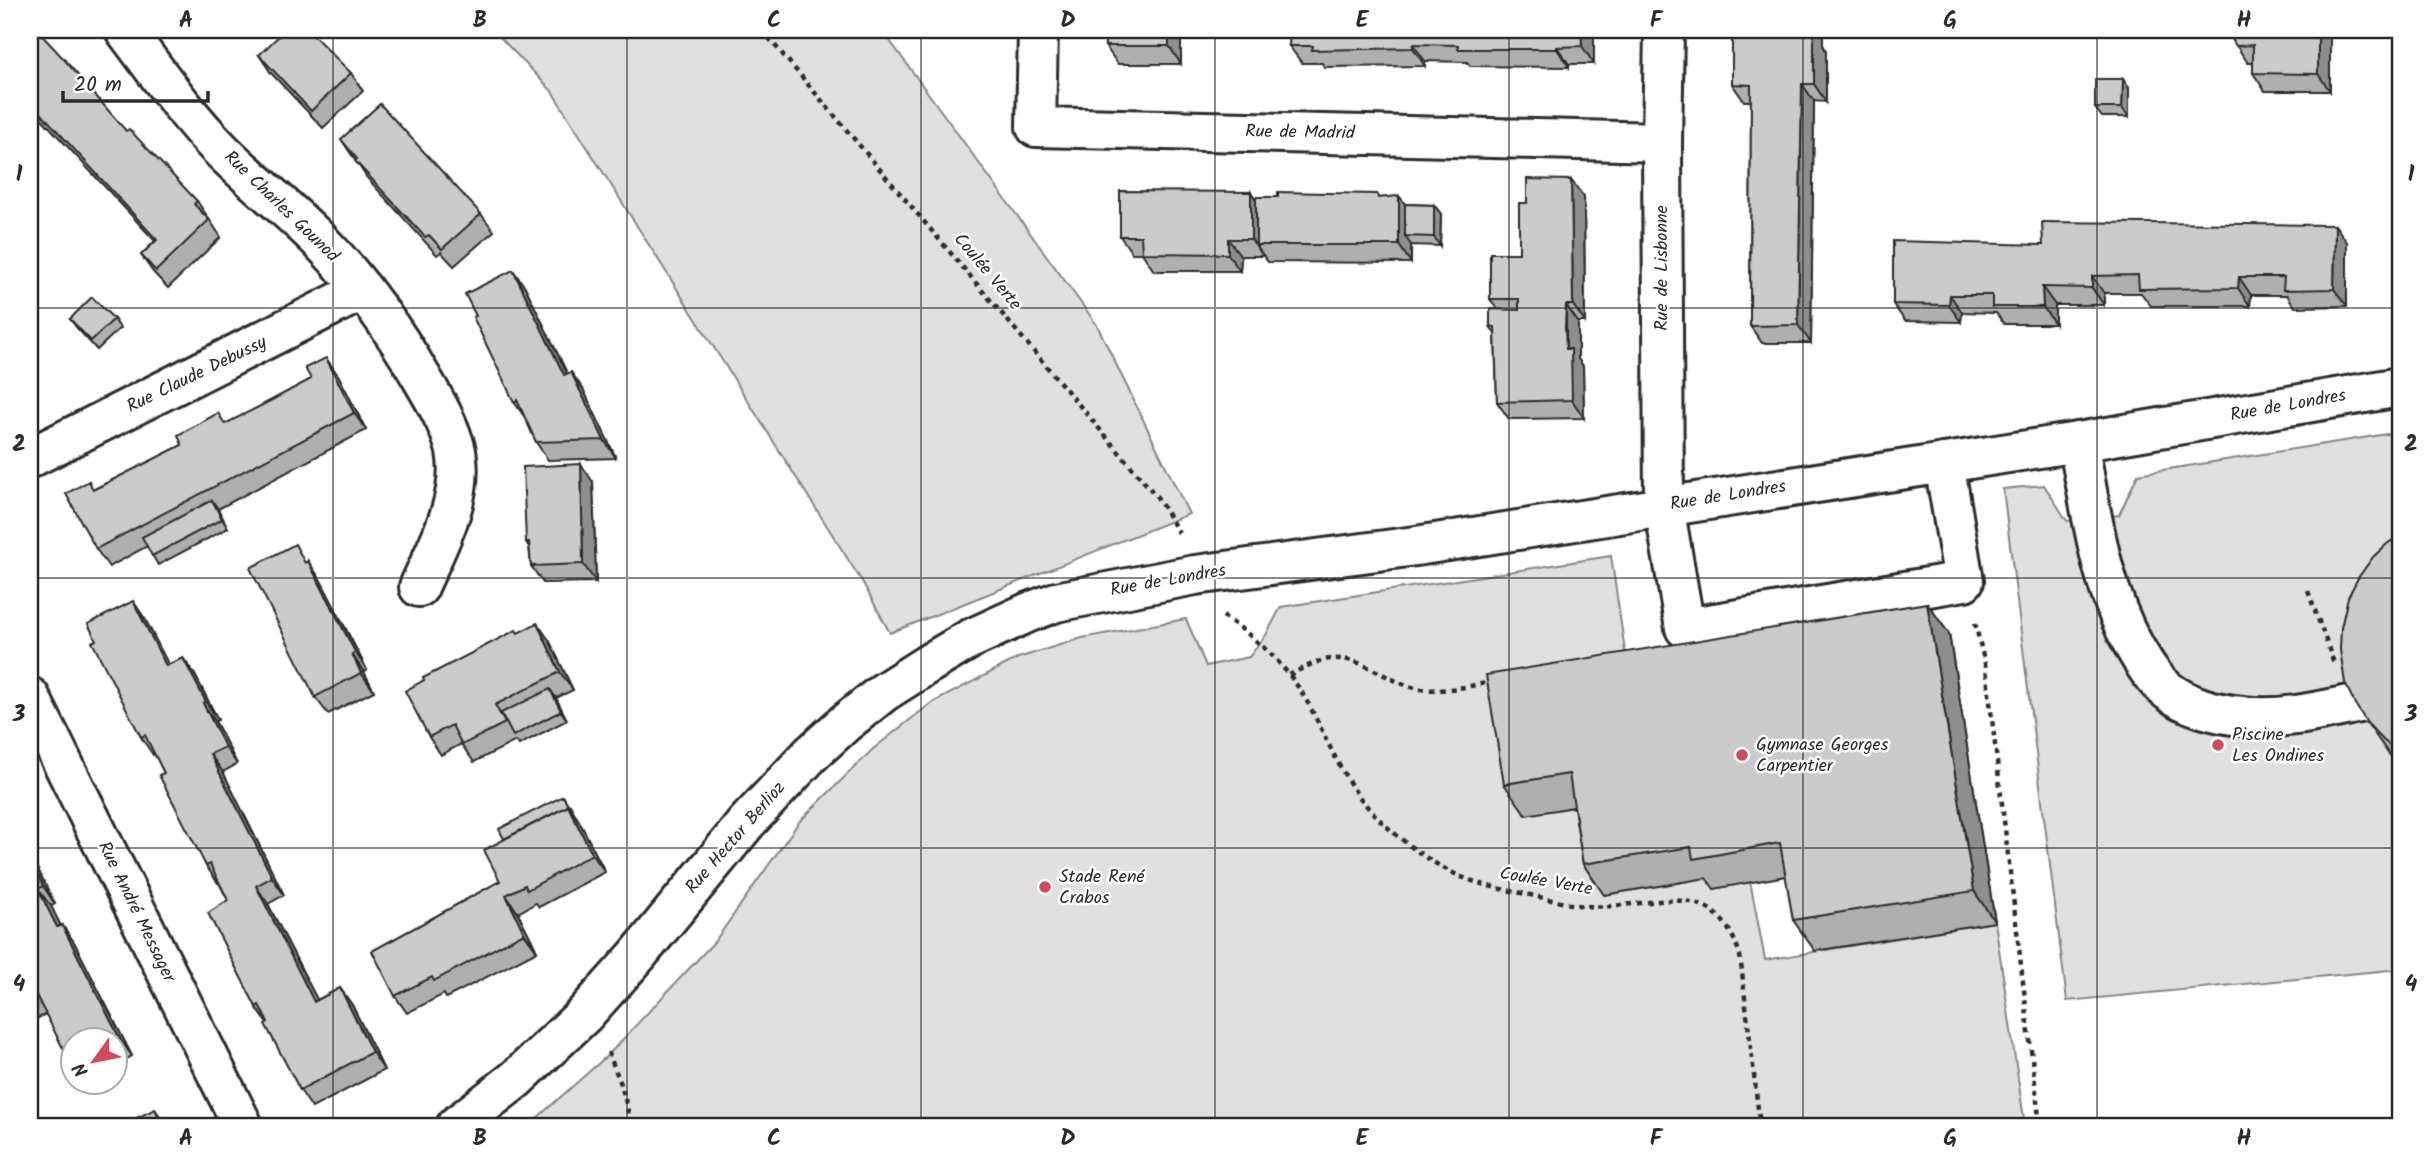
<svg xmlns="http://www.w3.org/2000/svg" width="2430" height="1156" viewBox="0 0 2430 1156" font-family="Kalam,sans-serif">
<rect width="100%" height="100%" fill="#fff"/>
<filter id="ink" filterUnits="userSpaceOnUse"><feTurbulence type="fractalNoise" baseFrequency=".0143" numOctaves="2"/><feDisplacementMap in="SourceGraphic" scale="14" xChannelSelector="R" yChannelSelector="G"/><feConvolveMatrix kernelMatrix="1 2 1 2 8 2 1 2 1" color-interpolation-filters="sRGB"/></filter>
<g filter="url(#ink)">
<g fill="#e0e0e0" stroke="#868686" stroke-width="2">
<path d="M 493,30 L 882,30 L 1097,325 L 1189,514 L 890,633 L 863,583 L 551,90 Z"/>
<path d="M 2400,432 L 2400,969 L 2067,1001 L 2003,489 L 2044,485 L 2067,521 L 2119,515 L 2138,474 Z"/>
<path d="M 1611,556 L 1630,685 L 1590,804 L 1605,895 L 1712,877 L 1714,889 L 1750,881 L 1765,960 L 1995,922 L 2025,1126 L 528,1126 L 609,1054 L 715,941 L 799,822 L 873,749 L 930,704 L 1018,658 L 1082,638 L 1186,619 L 1206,666 L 1249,657 L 1266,635 L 1281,607 Z"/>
</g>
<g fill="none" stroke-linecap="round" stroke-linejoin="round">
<g stroke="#2b2b2b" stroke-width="44">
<g id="minor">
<path d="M 125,30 C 156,71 185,113 221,150 C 253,182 290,210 322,243 C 360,282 392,327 420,375 C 433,397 450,425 456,451 C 465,498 437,546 419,587"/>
<path d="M 1038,30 L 1036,127 L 1662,142"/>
<path d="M 1664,30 L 1662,142 L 1664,506 L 1685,628 L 1964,581 L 1944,463"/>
<path d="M 2078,442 C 2092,513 2099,584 2135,648 C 2144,663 2153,679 2167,690 C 2187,706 2217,714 2243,716 C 2284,721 2324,710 2364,702"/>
<path d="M 30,458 L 363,290"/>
<path d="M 30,697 L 243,1126"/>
<path d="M 456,1126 L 516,1079 L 584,1015 L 636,957 L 747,822 L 811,754 L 845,723 L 884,692 L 928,664 L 970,639 L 1027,613 L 1056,602 L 1195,575 L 1416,546 L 2078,442 L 2400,387"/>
</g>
</g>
<g stroke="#2b2b2b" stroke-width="4.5" stroke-dasharray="5 5" stroke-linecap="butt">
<path d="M 762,30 L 1157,497 L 1179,533"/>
<path d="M 2308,591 L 2334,663"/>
<path d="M 1223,616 C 1255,637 1286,665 1305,698 C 1322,727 1334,760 1353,788 C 1374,820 1418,856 1453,873 C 1479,886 1508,890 1535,896 C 1552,900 1570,905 1587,906 C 1650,911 1713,870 1740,955 L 1760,1126"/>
<path d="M 1975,623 L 1986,668 L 2040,1126"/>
<path d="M 1289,675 C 1300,670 1312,663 1324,660 C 1361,652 1387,684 1421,689 C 1445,692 1469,686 1492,682"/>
<path d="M 608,1052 L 621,1084 L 632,1126"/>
</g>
<use href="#minor" stroke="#fff" stroke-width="38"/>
</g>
<g fill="#afafaf" stroke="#2b2b2b" stroke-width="2">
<path d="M 30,30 L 126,131 L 197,201 L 221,237 L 168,288 L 153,272 L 141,255 L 155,241 L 30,106 Z"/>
<path d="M 1594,30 L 1594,64 L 1569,64 L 1569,67 L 1470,66 L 1467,62 L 1425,61 L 1425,66 L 1324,67 L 1322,63 L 1302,63 L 1289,46 Z"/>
<path d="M 1732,30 L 1823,30 L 1823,45 L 1826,51 L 1826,102 L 1814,101 L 1811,343 L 1762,343 L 1750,326 L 1751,101 L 1744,101 L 1732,84 Z"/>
<path d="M 2230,30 L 2323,30 L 2330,40 L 2330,91 L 2265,91 L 2253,73 L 2253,63 L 2248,63 L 2230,36 Z"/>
<path d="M 1181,41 L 1181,64 L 1118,64 L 1105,46 Z"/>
<path d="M 259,55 L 351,73 L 363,91 L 323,128 L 271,73 Z"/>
<path d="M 2129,88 L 2129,117 L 2102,117 L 2095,108 Z"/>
<path d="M 341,139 L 481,214 L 494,231 L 454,266 L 441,252 L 437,255 L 367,178 Z"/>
<path d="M 1251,192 L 1256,200 L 1377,194 L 1380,198 L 1399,196 L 1405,204 L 1434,205 L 1441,214 L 1440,246 L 1411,245 L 1411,263 L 1268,262 L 1263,255 L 1263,256 L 1241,256 L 1240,271 L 1154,271 L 1142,253 L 1132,253 L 1120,236 Z"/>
<path d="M 1584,197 L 1585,322 L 1578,322 L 1578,359 L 1583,366 L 1584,418 L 1509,419 L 1497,402 L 1495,334 L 1490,326 L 1498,310 L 1490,299 L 1519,253 Z"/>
<path d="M 2347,242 L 2347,306 L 2295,307 L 2287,295 L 2251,295 L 2250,306 L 2151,306 L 2141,293 L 2104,293 L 2104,305 L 2055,305 L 2055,324 L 2004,324 L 1996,313 L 1962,312 L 1961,322 L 1905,321 L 1893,304 L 2043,245 Z"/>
<path d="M 525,287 L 567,373 L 583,389 L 616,458 L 548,460 L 536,442 L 526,419 L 514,402 Z"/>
<path d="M 70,319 L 114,319 L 120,328 L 97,350 L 77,328 Z"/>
<path d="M 338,375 L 366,430 L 218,509 L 228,528 L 158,565 L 147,546 L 109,567 L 96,549 L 94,489 L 225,424 Z"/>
<path d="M 593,482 L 596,582 L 543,583 L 531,566 L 529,547 L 526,542 Z"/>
<path d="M 2400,535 L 2400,766 L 2388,753 L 2367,723 Z"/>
<path d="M 308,561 L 320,579 L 367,670 L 364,672 L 374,691 L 328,714 L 315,697 Z"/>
<path d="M 133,601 L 145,619 L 168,665 L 183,658 L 195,675 L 218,720 L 215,721 L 237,764 L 223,772 L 284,895 L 268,904 L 317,1000 L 340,988 L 352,1005 L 384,1070 L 312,1108 L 300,1090 L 267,1023 L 256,1007 L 228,900 L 219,883 L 218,883 L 206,866 L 164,773 L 155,754 L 153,755 L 141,737 L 96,640 Z"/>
<path d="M 1927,603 L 1949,634 L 1995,922 L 1815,951 L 1793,920 L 1786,876 L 1714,889 L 1706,878 L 1604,895 L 1583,864 L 1574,807 L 1526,815 L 1504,784 Z"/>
<path d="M 518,633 L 549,640 L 573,690 L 556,698 L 567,720 L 519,745 L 516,741 L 474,762 L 461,744 L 441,755 L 429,737 Z"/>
<path d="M 570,805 L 580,823 L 605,872 L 539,907 L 536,903 L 518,913 L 537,951 L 446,998 L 444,994 L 407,1013 L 395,996 Z"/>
<path d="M 30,854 L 55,904 L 51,906 L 60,926 L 62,925 L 74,942 L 132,1056 L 116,1065 L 116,1040 L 74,1040 L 74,1068 L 46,1014 L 30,1022 Z"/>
</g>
<g fill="#8e8e8e" stroke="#2b2b2b" stroke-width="2">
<path d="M 1169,30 L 1174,30 L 1181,41 L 1181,64 L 1169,46 Z"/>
<path d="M 1581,30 L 1594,30 L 1594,64 L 1582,46 Z"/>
<path d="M 1810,30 L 1823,30 L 1823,45 L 1826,51 L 1826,102 L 1814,84 Z"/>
<path d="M 2313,30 L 2323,30 L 2330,40 L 2330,91 L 2318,74 Z"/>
<path d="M 1413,44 L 1425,61 L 1425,66 L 1413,48 Z"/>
<path d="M 1557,47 L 1569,64 L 1569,67 L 1557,49 Z"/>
<path d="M 2123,79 L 2129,88 L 2129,117 L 2122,108 Z"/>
<path d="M 1802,84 L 1814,101 L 1811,343 L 1798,325 Z"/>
<path d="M 1571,180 L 1584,197 L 1585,322 L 1573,305 Z"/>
<path d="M 1251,192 L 1263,210 L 1256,245 L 1263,256 L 1251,239 Z"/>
<path d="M 1399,196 L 1412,213 L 1405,236 L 1411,245 L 1411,263 L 1399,245 Z"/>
<path d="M 1434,205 L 1441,214 L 1440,246 L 1434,237 Z"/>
<path d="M 2335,225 L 2347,242 L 2347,306 L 2334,289 Z"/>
<path d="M 1228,239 L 1241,256 L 1240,271 L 1228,254 Z"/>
<path d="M 513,270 L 525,287 L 576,392 L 564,375 Z"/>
<path d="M 2092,276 L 2104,293 L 2104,305 L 2092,288 Z"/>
<path d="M 2239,277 L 2251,295 L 2250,306 L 2238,288 Z"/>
<path d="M 2042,287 L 2055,305 L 2055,324 L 2043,307 Z"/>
<path d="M 1950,295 L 1962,312 L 1961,322 L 1949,305 Z"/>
<path d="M 1566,305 L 1578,322 L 1578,359 L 1583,366 L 1584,418 L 1572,400 L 1566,349 Z"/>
<path d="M 326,358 L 338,375 L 366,430 L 354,413 Z"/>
<path d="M 571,372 L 583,389 L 616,458 L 604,440 Z"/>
<path d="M 581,464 L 593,482 L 596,582 L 583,564 Z"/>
<path d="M 212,500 L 218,509 L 228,528 L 222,519 Z"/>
<path d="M 308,561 L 320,579 L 367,670 L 355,652 Z"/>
<path d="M 133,601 L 145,619 L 178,683 L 166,666 Z"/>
<path d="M 1927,603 L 1949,634 L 1995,922 L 1974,891 Z"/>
<path d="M 537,623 L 549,640 L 573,690 L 560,672 Z"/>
<path d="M 352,654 L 364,672 L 374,691 L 361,673 Z"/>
<path d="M 183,658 L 195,675 L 218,720 L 206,702 Z"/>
<path d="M 550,689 L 556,698 L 567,720 L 561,711 Z"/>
<path d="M 203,703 L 215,721 L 237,764 L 225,747 Z"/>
<path d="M 210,754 L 223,772 L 284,895 L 272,877 Z"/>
<path d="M 563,796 L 580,823 L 605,872 L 592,854 Z"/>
<path d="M 30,854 L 55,904 L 43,886 L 30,860 Z"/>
<path d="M 256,886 L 268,904 L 327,1019 L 314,1002 Z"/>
<path d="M 38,889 L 51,906 L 70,944 L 57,927 Z"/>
<path d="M 506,895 L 518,913 L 537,951 L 524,933 Z"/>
<path d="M 62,925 L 74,942 L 132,1056 L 120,1039 Z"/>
<path d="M 340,988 L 352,1005 L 384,1070 L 372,1052 Z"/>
<path d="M 155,1109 L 167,1126 L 163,1126 Z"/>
</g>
<g fill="#cbcbcb" stroke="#2b2b2b" stroke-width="2">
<path d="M 30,30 L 37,30 L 63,58 L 126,131 L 129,129 L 197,201 L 194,204 L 209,220 L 156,271 L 141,255 L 157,240 L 30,101 Z"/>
<path d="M 285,30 L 308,30 L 351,73 L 311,111 L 259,55 Z"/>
<rect x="1105" y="30" width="64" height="16"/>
<path d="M 1290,30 L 1581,30 L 1582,46 L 1557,47 L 1557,49 L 1458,49 L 1458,45 L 1413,44 L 1413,48 L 1312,50 L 1313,46 L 1289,46 Z"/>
<path d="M 1732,30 L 1810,30 L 1810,33 L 1814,33 L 1814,84 L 1802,84 L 1798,325 L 1750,326 L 1751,85 L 1732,84 Z"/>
<path d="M 2230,30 L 2318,30 L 2318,74 L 2253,73 L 2253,45 L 2236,46 L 2230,36 Z"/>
<path d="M 2095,79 L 2123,79 L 2122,108 L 2095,108 Z"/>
<path d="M 380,104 L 481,214 L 442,249 L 429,235 L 425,237 L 355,161 L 357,159 L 341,139 Z"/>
<path d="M 1527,179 L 1571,180 L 1573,305 L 1566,305 L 1565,328 L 1566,349 L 1571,349 L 1572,400 L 1497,402 L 1495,327 L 1490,326 L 1490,309 L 1519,310 L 1519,299 L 1490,299 L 1490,253 L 1519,253 L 1519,203 L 1527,203 Z"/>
<path d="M 1120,191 L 1251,192 L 1251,239 L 1228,239 L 1228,254 L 1142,253 L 1141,236 L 1120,236 Z"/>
<path d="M 1278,192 L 1377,194 L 1378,198 L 1399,196 L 1399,245 L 1256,245 L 1256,197 L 1278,197 Z"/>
<path d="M 1405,204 L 1434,205 L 1434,237 L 1405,236 Z"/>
<path d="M 2042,222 L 2335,225 L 2334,289 L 2283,290 L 2284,277 L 2239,277 L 2238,288 L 2139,289 L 2138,275 L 2092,276 L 2092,288 L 2042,287 L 2043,307 L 1992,307 L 1992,295 L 1950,295 L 1949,305 L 1893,304 L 1893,241 L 2043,245 Z"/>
<path d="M 513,270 L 564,375 L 571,372 L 604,440 L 536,442 L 517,400 L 514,402 L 473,317 L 476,316 L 465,294 Z"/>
<path d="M 92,297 L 114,319 L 91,341 L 70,319 Z"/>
<path d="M 326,358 L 354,413 L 96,549 L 66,494 L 89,481 L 93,490 L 182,445 L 178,435 L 218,413 L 225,424 L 268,402 L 311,379 L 305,368 Z"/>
<path d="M 581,464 L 583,564 L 531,566 L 529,542 L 526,542 L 523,467 Z"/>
<path d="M 212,500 L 222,519 L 152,556 L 142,537 Z"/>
<path d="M 2400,535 L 2400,753 L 2383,740 L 2367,723 L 2355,704 L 2345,683 L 2340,650 L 2341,628 L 2348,597 L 2358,578 L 2373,557 L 2387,544 Z"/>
<path d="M 295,544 L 305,563 L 308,561 L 355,652 L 352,654 L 361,673 L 315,697 L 250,568 Z"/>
<path d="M 133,601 L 166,666 L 183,658 L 206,702 L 203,703 L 225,747 L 210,754 L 272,877 L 256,886 L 314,1002 L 340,988 L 372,1052 L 300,1090 L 265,1024 L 268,1022 L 259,1005 L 256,1007 L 208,913 L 228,900 L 210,864 L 206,866 L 159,775 L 164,773 L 145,735 L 141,737 L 92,642 L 96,640 L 88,624 Z"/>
<path d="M 1927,603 L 1974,891 L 1793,920 L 1780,843 L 1693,859 L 1691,847 L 1583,864 L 1569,774 L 1504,784 L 1486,675 Z"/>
<path d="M 537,623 L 560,672 L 495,705 L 505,723 L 462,745 L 452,725 L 429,737 L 405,691 L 424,680 L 423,678 L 516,630 L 518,633 Z"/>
<path d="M 550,689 L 561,711 L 513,736 L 501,713 Z"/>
<path d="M 563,796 L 568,806 L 504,839 L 499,829 Z"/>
<path d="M 568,806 L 592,854 L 527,890 L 525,885 L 506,895 L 524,933 L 434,981 L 432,977 L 395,996 L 372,951 L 500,881 L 484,850 Z"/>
<path d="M 30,860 L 43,886 L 38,889 L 57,927 L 62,925 L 120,1039 L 116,1041 L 74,1040 L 74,1062 L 71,1064 L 36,995 L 30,998 Z"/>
<path d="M 155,1109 L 163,1126 L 120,1126 Z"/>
</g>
</g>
<path fill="none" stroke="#2b2b2b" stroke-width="2" stroke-opacity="0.55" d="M 333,30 L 333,1126M 627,30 L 627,1126M 921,30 L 921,1126M 1215,30 L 1215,1126M 1509,30 L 1509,1126M 1803,30 L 1803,1126M 2097,30 L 2097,1126M 30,308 L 2400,308M 30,578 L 2400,578M 30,848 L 2400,848"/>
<g fill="#d1495b" stroke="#fff" stroke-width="2.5">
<circle cx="2218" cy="745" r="7"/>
<circle cx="1742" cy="755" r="7"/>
<circle cx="1045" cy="887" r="7"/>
</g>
<g text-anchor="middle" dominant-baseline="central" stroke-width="5" stroke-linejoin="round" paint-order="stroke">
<g font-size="18" fill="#2b2b2b" stroke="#fff">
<text transform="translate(1300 133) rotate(1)">Rue de Madrid</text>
<text transform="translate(281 207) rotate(44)">Rue Charles Gounod</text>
<text transform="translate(1662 268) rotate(-90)">Rue de Lisbonne</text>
<text transform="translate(987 272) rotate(50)">Coulée Verte</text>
<text transform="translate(197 375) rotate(-26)">Rue Claude Debussy</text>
<text transform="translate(2288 406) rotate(-10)">Rue de Londres</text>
<text transform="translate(1728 496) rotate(-9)">Rue de Londres</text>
<text transform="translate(1168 581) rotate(-10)">Rue de Londres</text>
<text transform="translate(736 838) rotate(-49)">Rue Hector Berlioz</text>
<text transform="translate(1546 882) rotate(10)">Coulée Verte</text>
<text transform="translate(136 912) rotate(64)">Rue André Messager</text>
</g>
<g font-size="18" fill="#2b2b2b" stroke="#fff" text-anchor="start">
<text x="2232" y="735">Piscine<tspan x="2232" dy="21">Les Ondines</tspan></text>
<text x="1756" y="745">Gymnase Georges<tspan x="1756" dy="21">Carpentier</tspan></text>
<text x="1059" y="877">Stade René<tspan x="1059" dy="21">Crabos</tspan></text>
</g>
</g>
<rect width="2430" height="1156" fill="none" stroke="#fff" stroke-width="77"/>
<g transform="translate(94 1061) rotate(237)"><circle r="33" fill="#ffffff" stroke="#aaaaaa" stroke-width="2"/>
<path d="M0-5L12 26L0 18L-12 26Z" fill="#d1495b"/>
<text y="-10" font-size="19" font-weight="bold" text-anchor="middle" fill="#2b2b2b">N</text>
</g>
<path d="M63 91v10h145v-10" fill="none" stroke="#2b2b2b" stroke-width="3.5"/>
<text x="74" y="91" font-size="21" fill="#2b2b2b" stroke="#ffffff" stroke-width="5" paint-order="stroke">20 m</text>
<rect x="38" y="38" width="2354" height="1080" fill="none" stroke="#2b2b2b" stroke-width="2.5"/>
<g font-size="23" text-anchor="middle" font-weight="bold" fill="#2b2b2b">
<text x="186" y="27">A</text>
<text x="480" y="27">B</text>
<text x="774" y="27">C</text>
<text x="1068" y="27">D</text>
<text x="1362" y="27">E</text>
<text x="1656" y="27">F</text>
<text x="1950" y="27">G</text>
<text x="2244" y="27">H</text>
<text x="19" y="181">1</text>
<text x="2411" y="181">1</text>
<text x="19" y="451">2</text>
<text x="2411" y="451">2</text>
<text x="19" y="721">3</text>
<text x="2411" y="721">3</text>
<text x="19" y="991">4</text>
<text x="2411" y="991">4</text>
<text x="186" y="1145">A</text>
<text x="480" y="1145">B</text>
<text x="774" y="1145">C</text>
<text x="1068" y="1145">D</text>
<text x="1362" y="1145">E</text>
<text x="1656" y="1145">F</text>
<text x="1950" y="1145">G</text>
<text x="2244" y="1145">H</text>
</g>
</svg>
